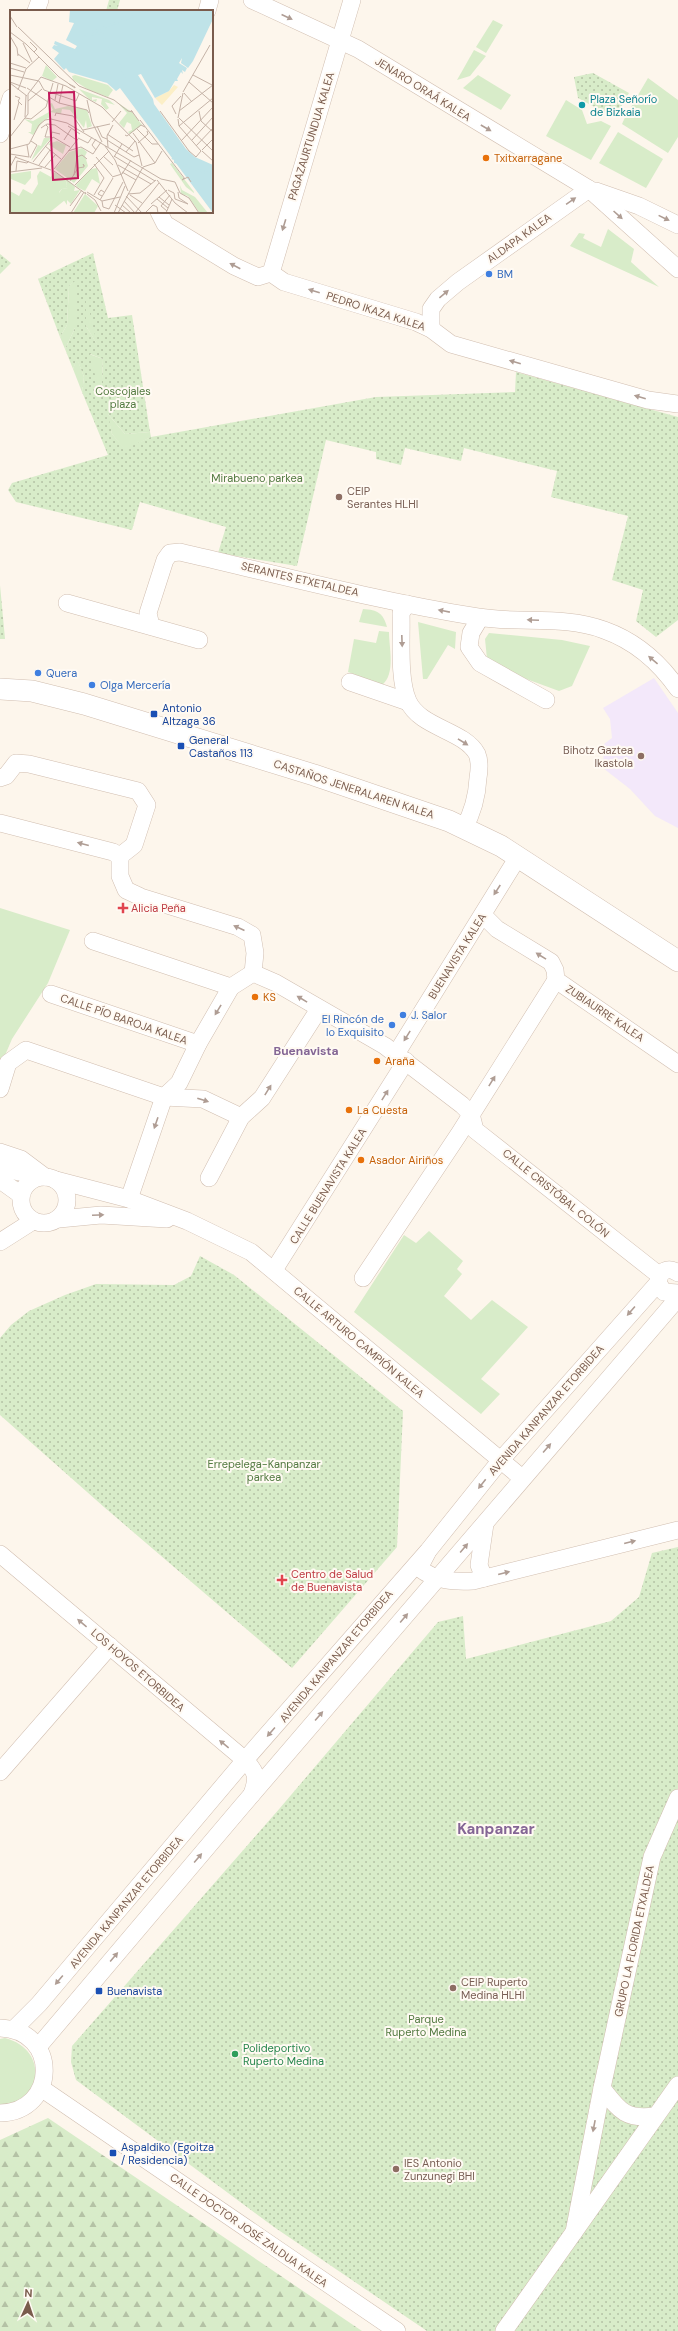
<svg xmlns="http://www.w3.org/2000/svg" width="678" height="2331" viewBox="0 0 678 2331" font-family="'DM Sans',sans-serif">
<defs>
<pattern id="forest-firs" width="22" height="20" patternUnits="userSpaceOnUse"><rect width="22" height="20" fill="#d8ecc9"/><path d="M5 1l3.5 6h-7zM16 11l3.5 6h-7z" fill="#b4c2a5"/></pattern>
<pattern id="park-dots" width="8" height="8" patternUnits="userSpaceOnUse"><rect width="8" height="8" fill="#d8ecc9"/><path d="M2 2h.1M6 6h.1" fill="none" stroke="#b4c2a5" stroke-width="1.8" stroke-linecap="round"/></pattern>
</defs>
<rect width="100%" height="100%" fill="#fdf6ec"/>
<path fill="#f3e8fa" d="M 654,678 L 678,713 L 678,828 L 655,816 L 630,789 L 603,768 L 604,744 L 612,738 L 610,719 L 603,708 Z"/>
<g fill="#d8ecc9">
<path d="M 493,20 L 503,25 L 486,53 L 476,47 Z"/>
<path d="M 474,50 L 486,56 L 470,76 L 457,80 Z"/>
<path d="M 478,75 L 511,95 L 501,110 L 463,88 Z"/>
<path d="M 648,78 L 678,100 L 678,137 L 668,153 L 622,124 L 627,113 L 632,112 L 631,107 Z"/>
<path d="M 566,100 L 582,110 L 587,124 L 601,121 L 611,126 L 591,160 L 546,136 Z"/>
<path d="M 618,132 L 663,159 L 646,188 L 599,163 Z"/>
<path d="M 608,229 L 634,249 L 631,262 L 659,287 L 570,246 L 579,233 L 585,234 L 583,238 L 601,247 Z"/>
<path d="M 75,280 L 75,328 L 65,349 L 60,337 L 67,325 L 69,286 Z"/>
<path d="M 86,293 L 98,346 L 86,326 Z"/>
<path d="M 89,354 L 103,359 L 101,402 Z"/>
<path d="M 77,358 L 84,377 L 82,392 L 73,369 Z"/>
<path d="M 107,413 L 125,434 L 150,432 L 151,437 L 125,450 L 112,434 Z"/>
<path d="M 363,609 C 378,610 383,613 387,627 L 359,622 Z"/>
<path d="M 418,622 L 456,632 L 455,649 L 448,645 L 427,679 L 423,679 Z"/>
<path d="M 379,631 L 389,632 C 389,648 396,674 382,685 L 348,672 L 354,639 L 376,643 Z"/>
<path d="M 489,633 L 562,640 L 590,646 L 572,686 L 559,691 L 502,670 L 487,659 L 485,639 Z"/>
<path d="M 0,908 L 70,930 L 48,983 L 12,1039 L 0,1067 Z"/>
<path d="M 429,1231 L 463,1261 L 457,1269 L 462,1274 L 444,1296 L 471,1320 L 492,1300 L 528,1327 L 481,1379 L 500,1394 L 481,1414 L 354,1312 L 404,1235 L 416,1243 Z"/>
<path d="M 5,2038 C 51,2050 41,2107 0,2104 L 0,2039 Z"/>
</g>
<path fill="url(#forest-firs)" d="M 48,2118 L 362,2331 L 0,2331 L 0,2140 Z"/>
<g fill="url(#park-dots)" fill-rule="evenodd">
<path d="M 109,0 L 120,0 L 117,11 L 106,11 Z"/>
<path d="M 593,73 L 629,93 L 615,118 L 578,98 L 574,77 Z"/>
<path d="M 93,253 L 108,318 L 132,315 L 150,432 L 125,434 L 108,414 L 112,434 L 125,449 L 151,437 L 376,397 L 515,392 L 516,372 L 678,417 L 678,620 L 656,637 L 636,621 L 643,590 L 612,580 L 628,516 L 551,497 L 557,471 L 464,448 L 461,461 L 405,448 L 401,465 L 376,459 L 376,452 L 326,440 L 297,566 L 218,553 L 226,527 L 140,502 L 132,530 L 16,502 L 8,490 L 12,483 L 108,455 L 82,392 L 84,377 L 77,359 L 73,369 L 65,349 L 75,328 L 75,281 L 69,286 L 67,325 L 60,337 L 38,279 ZM 86,296 L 97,344 L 86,326 ZM 90,354 L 103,359 L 101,400 Z"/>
<path d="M 0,254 L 11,263 L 0,274 Z"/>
<path d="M 0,585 L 5,639 L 0,639 Z"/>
<path d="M 200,1256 L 234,1275 L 403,1411 L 397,1547 L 292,1668 L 104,1507 L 0,1415 L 0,1338 L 11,1325 L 29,1311 L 65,1295 L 96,1284 L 174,1285 L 191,1276 Z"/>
<path d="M 678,1547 L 678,2331 L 427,2331 L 274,2227 L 76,2080 L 71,2062 L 72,2046 L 280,1808 L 438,1622 L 463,1616 L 466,1659 L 611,1621 L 639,1597 L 652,1553 Z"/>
</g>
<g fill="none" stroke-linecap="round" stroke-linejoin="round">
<g stroke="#d1beb0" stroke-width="18">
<g id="minor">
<path d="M 252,0 L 358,49 L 589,189 L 678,269"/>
<path d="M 36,11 L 40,0"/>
<path d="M 207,11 L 210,0"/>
<path d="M 0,134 L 11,98"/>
<path d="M 596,191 L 639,206 L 678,225"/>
<path d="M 159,212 L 165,224 L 234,266 L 258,277 L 271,273"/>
<path d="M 271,273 L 284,282 L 416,322 L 431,329 L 451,344 L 648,400 L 678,404"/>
<path d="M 271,273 L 352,0"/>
<path d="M 431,329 L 431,309 L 438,299 L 458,282 L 589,189"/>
<path d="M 67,603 L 199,640"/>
<path d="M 407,604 L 401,613 C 402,638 398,678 408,701 C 420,728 464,730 477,754 C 480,761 479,772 478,778 C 477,797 473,812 464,828"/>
<path d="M 480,618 L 471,633 L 469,647 L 480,663 L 546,700"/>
<path d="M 151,626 L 148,613 L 165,560 L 170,553 L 180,552 C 279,575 378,601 478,617 C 520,624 564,615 604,630 C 635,641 660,663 678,689"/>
<path d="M 350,682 L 408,702"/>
<path d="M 0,778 L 6,776 L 16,763 L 29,764 L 138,791 L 147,805 L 134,845 L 120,856"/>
<path d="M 0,823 L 113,852 L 120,856"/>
<path d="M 120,856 L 120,876 L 126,890 L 141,897 L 238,927 L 252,935 L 255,953 L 253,973"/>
<path d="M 483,915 L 497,929 L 551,962 L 555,970 L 556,980 L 678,1064"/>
<path d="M 93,941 L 231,987"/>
<path d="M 253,973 L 276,983 L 385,1046 L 462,1105 L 471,1114 L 475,1130 L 659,1275"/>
<path d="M 51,994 L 198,1044"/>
<path d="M 396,1054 L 518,857"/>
<path d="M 0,1089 L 8,1063 L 26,1050 L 164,1097 L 203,1099 L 241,1117"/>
<path d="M 0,1152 L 21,1159 L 45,1177"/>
<path d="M 0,1168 L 39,1176"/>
<circle cx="44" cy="1200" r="23"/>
<path d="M 209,1178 L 241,1117 L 262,1098 L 319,1009"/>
<path d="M 0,1180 L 21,1195"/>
<path d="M 56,1180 L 129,1199 L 187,1221 L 251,1252 L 522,1478"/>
<path d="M 129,1199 L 164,1097 L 179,1083 L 198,1044 L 231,987 L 253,973"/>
<path d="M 59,1219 L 101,1215 L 167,1219"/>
<path d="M 0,1242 L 33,1221"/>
<path d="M 274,1270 L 406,1061"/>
<path d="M 678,1273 C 668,1266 659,1271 658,1283 L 664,1292 L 678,1293"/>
<path d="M 363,1278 L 459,1134 L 556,980"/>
<path d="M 427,1553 L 419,1568 C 435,1581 454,1582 473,1581 L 678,1530"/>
<path d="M 0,1554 L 245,1760 C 257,1773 258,1777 252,1794"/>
<path d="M 484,1578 L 479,1565 L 485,1524"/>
<path d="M 0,1772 L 110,1646"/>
<path d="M 0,2028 C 60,2030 58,2112 0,2113"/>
<path d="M 14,2029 L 39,2004 L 245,1760 L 428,1551 L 500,1461 L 658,1283"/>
<path d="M 38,2047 L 242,1806 L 678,1298"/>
<path d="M 41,2088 L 397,2331"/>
<path d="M 602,2088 C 619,2110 625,2120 655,2116"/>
<path d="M 574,2232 L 602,2088 L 652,1857 L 678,1798"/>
<path d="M 504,2331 L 678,2085"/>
</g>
</g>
<g stroke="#d1beb0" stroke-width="22">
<path id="tertiary" d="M 0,689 L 32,691 L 84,704 L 314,775 L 449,821 L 501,846 L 678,961"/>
</g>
<use href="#minor" stroke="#fff" stroke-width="17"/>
<use href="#tertiary" stroke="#fff" stroke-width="21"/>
</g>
<defs><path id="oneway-solid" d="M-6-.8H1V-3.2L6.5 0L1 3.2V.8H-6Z"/></defs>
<g fill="#af9d94">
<use href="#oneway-solid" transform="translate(287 17) rotate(25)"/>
<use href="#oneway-solid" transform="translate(486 128) rotate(30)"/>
<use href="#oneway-solid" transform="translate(571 201) rotate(-35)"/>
<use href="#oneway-solid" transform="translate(618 215) rotate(42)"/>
<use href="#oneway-solid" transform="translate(664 218) rotate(26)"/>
<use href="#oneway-solid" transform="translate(284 225) rotate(107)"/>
<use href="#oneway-solid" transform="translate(235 266) rotate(-152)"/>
<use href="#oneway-solid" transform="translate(314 291) rotate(-163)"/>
<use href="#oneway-solid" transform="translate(444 294) rotate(-40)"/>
<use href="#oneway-solid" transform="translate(515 362) rotate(-164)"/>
<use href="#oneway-solid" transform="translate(640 397) rotate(-164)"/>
<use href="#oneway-solid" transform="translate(444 611) rotate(-169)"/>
<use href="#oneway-solid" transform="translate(533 620) rotate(-178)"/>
<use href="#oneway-solid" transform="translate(402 641) rotate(88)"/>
<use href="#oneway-solid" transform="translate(653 660) rotate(-140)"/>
<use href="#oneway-solid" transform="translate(463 742) rotate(32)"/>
<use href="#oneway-solid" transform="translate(83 844) rotate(-165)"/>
<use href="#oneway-solid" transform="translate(497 890) rotate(123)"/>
<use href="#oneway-solid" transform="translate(239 928) rotate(-156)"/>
<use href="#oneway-solid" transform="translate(541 956) rotate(-148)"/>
<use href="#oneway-solid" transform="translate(302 999) rotate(-149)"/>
<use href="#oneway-solid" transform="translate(218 1010) rotate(121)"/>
<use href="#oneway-solid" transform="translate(407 1036) rotate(122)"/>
<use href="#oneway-solid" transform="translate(492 1081) rotate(-58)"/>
<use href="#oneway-solid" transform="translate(268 1090) rotate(-58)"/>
<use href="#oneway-solid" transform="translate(385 1095) rotate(-58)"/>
<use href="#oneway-solid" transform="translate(203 1100) rotate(18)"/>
<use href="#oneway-solid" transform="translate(156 1123) rotate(109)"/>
<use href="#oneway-solid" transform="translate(98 1215) rotate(-3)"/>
<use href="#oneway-solid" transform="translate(631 1311) rotate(131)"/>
<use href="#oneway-solid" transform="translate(547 1448) rotate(-49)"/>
<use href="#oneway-solid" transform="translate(482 1484) rotate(128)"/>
<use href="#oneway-solid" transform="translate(630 1542) rotate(-14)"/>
<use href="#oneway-solid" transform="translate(464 1548) rotate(-50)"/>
<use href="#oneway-solid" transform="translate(504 1573) rotate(-14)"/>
<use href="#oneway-solid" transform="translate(404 1618) rotate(-50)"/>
<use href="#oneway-solid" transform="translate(82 1623) rotate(-140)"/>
<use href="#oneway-solid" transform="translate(319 1716) rotate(-49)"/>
<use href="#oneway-solid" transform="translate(271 1732) rotate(131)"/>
<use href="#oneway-solid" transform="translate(224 1744) rotate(-141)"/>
<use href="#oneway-solid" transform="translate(198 1858) rotate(-50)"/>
<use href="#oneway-solid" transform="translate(114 1957) rotate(-50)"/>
<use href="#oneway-solid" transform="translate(59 1980) rotate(130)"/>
<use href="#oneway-solid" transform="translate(594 2126) rotate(101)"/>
</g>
<circle fill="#0f9aa8" stroke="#fffaf3" stroke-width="1.5" cx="582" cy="105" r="4"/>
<g fill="#e8710a" stroke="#fffaf3" stroke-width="1.5">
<circle cx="486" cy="158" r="4"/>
<circle cx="255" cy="997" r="4"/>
<circle cx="377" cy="1061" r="4"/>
<circle cx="349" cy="1110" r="4"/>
<circle cx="361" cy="1160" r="4"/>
</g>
<g fill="#3f7fe0" stroke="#fffaf3" stroke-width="1.5">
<circle cx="489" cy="274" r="4"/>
<circle cx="38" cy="673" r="4"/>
<circle cx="92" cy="685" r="4"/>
<circle cx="403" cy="1015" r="4"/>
<circle cx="392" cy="1025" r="4"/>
</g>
<g fill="#8d6e63" stroke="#fffaf3" stroke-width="1.5">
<circle cx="339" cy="497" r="4"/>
<circle cx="641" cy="756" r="4"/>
<circle cx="453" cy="1988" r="4"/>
<circle cx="396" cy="2169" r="4"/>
</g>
<g fill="#1a4fb4" stroke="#fffaf3" stroke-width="1.5">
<rect x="150" y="710" width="8" height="8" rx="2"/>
<rect x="177" y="742" width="8" height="8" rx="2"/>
<rect x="95" y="1987" width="8" height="8" rx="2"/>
<rect x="109" y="2149" width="8" height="8" rx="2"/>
</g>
<g fill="#e0444e" stroke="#fffaf3" stroke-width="1.5">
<path d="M121 902h4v4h4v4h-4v4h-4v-4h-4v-4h4z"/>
<path d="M280 1574h4v4h4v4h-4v4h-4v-4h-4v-4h4z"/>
</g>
<circle fill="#2e9e5b" stroke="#fffaf3" stroke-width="1.5" cx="235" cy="2054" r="4"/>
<g text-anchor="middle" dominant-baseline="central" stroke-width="4" stroke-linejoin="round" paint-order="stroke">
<g font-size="11" fill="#7a5c4d" stroke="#fffaf3">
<text transform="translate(423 89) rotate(32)">JENARO ORAÁ KALEA</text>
<text transform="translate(311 136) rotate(-73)">PAGAZAURTUNDUA KALEA</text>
<text transform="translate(519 238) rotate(-36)">ALDAPA KALEA</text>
<text transform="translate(376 311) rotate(18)">PEDRO IKAZA KALEA</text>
<text transform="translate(300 579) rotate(13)">SERANTES ETXETALDEA</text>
<text transform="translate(354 789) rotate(18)">CASTAÑOS JENERALAREN KALEA</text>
<text transform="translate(457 956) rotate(-58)">BUENAVISTA KALEA</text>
<text transform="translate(605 1013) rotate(34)">ZUBIAURRE KALEA</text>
<text transform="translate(124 1019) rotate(19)">CALLE PÍO BAROJA KALEA</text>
<text transform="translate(328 1186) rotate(-58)">CALLE BUENAVISTA KALEA</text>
<text transform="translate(556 1193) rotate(39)">CALLE CRISTÓBAL COLÓN</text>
<text transform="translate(359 1342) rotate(40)">CALLE ARTURO CAMPIÓN KALEA</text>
<text transform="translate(546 1410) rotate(-49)">AVENIDA KANPANZAR ETORBIDEA</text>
<text transform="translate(336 1656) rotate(-50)">AVENIDA KANPANZAR ETORBIDEA</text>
<text transform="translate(138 1670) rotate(41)">LOS HOYOS ETORBIDEA</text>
<text transform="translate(126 1902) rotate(-50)">AVENIDA KANPANZAR ETORBIDEA</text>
<text transform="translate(634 1941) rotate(-78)">GRUPO LA FLORIDA ETXALDEA</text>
<text transform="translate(249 2230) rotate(35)">CALLE DOCTOR JOSÉ ZALDUA KALEA</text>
</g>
<g font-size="11" fill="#0d838f" stroke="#fffaf3" text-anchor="start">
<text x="590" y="99">Plaza Señorío<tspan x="590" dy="13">de Bizkaia</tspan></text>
</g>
<g font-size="11" fill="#c56008" stroke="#fffaf3" text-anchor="start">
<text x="494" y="158">Txitxarragane</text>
<text x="263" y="997">KS</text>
<text x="385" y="1061">Araña</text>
<text x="357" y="1110">La Cuesta</text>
<text x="369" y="1160">Asador Airiños</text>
</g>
<g font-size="11" fill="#366cbe" stroke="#fffaf3" text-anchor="start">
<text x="497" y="274">BM</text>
<text x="46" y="673">Quera</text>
<text x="100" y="685">Olga Mercería</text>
<text x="411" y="1015">J. Salor</text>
<text x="384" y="1019" text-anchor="end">El Rincón de<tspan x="384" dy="13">lo Exquisito</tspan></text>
</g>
<g font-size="11" fill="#537a41" stroke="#fffaf3">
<text x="123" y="391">Coscojales<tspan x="123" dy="13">plaza</tspan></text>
<text x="257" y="478">Mirabueno parkea</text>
<text x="264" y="1464">Errepelega-Kanpanzar<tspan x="264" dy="13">parkea</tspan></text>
<text x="426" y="2019">Parque<tspan x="426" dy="13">Ruperto Medina</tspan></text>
</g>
<g font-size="11" fill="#785e54" stroke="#fffaf3" text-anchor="start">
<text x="347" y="491">CEIP<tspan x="347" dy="13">Serantes HLHI</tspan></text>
<text x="633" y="750" text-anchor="end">Bihotz Gaztea<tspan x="633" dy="13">Ikastola</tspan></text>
<text x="461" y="1982">CEIP Ruperto<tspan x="461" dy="13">Medina HLHI</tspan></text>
<text x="404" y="2163">IES Antonio<tspan x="404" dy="13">Zunzunegi BHI</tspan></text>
</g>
<g font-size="11" fill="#164399" stroke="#fffaf3" text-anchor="start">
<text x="162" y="708">Antonio<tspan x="162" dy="13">Altzaga 36</tspan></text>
<text x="189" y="740">General<tspan x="189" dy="13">Castaños 113</tspan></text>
<text x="107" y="1991">Buenavista</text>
<text x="121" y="2147">Aspaldiko (Egoitza<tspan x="121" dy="13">/ Residencia)</tspan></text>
</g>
<g font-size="11" fill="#be3a42" stroke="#fffaf3" text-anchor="start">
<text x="131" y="908">Alicia Peña</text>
<text x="291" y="1574">Centro de Salud<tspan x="291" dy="13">de Buenavista</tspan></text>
</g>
<g font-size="11" fill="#27864d" stroke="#fffaf3" text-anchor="start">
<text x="243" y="2048">Polideportivo<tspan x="243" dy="13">Ruperto Medina</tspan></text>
</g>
<g font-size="12" font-weight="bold" fill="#846695" stroke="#fffaf3">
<text x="306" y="1051">Buenavista</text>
</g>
<g font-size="15" font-weight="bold" fill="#846695" stroke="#fffaf3">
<text x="496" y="1829">Kanpanzar</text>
</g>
</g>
<g transform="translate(10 10)">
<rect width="203" height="203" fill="#fdf6ec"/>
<path d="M 65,65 L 98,75 L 103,80 L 98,87 L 79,80 L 63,70 L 62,66 ZM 69,79 L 99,90 L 105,95 L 95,92 L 99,98 L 96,100 L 91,94 L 92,89 L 82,87 L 82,90 L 87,89 L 86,92 L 79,89 ZM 34,128 L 41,128 L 21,151 L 28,135 L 31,136 ZM 87,158 L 90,174 L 82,169 L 75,181 L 67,177 L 66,175 L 81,159 ZM 57,169 L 65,177 L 64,181 L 70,180 L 61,194 L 57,190 L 57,195 L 49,183 L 52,179 L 58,178 L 56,176 ZM 170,175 L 172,180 L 185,187 L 198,203 L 189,202 L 178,186 L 171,184 Z" fill="#d8ecc9"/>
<path d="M 30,161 L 41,167 L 44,162 L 57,169 L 56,176 L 59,178 L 52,179 L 49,182 L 55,190 L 39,203 L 0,203 L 0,181 L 9,186 L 13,179 L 22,184 L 28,174 L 27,166 Z" fill="#d8ecc9"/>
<path d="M 164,75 L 168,77 L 152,95 L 145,88 L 159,81 Z" fill="#fcefc7"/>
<path d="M 21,161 L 21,168 L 15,175 L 1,169 L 1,164 Z" fill="#d8ecc9"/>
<path d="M 36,55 L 47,67 L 42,71 L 32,66 ZM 42,93 L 45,99 L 58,96 L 77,100 L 82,116 L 77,118 L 76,110 L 74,118 L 60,100 L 52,99 L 51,104 L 40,102 L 43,100 L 40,94 ZM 108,93 L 122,102 L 132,115 L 120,124 L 118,122 L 122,120 L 121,114 L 117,112 L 114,118 L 109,113 L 117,103 ZM 39,102 L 40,107 L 33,111 L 23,125 L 18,122 L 21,122 L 22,114 L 14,109 L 23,111 ZM 47,131 L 56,135 L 53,144 L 38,134 ZM 72,138 L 77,142 L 75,146 L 78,156 L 64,173 L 45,159 L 59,142 ZM 162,153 L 184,182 L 184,183 L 176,177 L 160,154 ZM 75,184 L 88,196 L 84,203 L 63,203 Z" fill="#d8ecc9"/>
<path d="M 60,0 L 203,0 L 203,9 L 183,51 L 178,58 L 171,53 L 172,48 L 169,53 L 177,58 L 175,62 L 172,60 L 173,64 L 171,62 L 167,69 L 168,71 L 165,71 L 159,81 L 145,88 L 131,64 L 128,65 L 143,89 L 144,94 L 176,139 L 185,147 L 203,155 L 203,203 L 110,78 L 106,81 L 97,73 L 59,62 L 56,58 L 54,60 L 44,49 L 49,43 L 56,48 L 42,38 L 44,35 L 48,36 L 44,34 L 45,31 L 65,39 L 67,36 L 56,30 L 64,13 L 59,12 Z" fill="#bfe3e8"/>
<path fill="none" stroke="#bfe3e8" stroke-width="2" d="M 139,0 L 80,23 L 76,26 L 59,51 L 58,55 L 76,26 L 87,23 L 92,24 L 113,62 L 156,124 L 165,145 L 165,152 L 203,165M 162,149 L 175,139"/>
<path fill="none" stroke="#c5b3a7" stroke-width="1" d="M 0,6 L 7,17M 8,17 L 69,76 L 104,90 L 118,101 L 123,102M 0,22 L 16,34 L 49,67 L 58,73 L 59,74 L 65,78 L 65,77 L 59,74M 0,26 L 7,38 L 8,46M 20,32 L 27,39 L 24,42M 13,33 L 22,52M 8,44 L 20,53M 0,53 L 16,58M 0,58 L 14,62M 0,65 L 29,71 L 34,80 L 66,91 L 69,84M 183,65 L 202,75M 0,72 L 16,78M 179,72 L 203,93M 0,73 L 17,86M 17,78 L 38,92M 8,80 L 16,59 L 29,47M 173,82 L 200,35M 174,83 L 182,92M 5,86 L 10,88 L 8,91 L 12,95M 39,87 L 49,93 L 77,100 L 79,103M 45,90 L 48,74M 77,90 L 82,112 L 92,132M 18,91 L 32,79M 49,93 L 53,75M 121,100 L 129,111M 150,101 L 179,141 L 186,147 L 191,141M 169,101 L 203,75M 189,101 L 191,111 L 203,122M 166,104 L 162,96 L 171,86M 45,106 L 46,103 L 63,106 L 74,122M 15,107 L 16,85M 15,108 L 21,109 L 36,97 L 43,73M 168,108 L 173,83M 169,108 L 203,141M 168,109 L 169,116 L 203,88M 4,110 L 9,92M 130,110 L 175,169M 102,112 L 111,101M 36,115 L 38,117 L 35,127 L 42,127M 45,115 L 65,129M 58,116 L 70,124M 87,116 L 92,127 L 97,129M 169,116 L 191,141M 31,118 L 37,114 L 45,115M 127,119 L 142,134 L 148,134M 73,120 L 100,114M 123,123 L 145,153M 97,124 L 123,141M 115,125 L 117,126 L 131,115 L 135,117M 41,126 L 42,122 L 50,124M 0,127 L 18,104 L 18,84 L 31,67 L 56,76 L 92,97 L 126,132 L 132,156M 43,127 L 60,137M 68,128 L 78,133 L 82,127M 86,129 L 82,135 L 86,140M 54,130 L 61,119M 97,130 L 124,147 L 129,145M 182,130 L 203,107M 171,131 L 203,97M 128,133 L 138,124 L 137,121M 17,135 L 19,147M 35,136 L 51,149M 95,136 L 105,150 L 118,181M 186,136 L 203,118M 98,137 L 97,126 L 103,115M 0,139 L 19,134 L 29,115 L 35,110 L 41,109 L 57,113 L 151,169 L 165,172 L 170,183 L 179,188 L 189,203M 192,140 L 203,129M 58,141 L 71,137 L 83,144 L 91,132M 192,141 L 203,151M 116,142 L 125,131M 0,144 L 19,147M 93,146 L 103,155M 104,146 L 145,171M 5,147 L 41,160M 86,147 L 102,166M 104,147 L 112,134M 20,148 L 27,135 L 21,131M 23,152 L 43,127M 29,155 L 40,140M 108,155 L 141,174M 0,157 L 6,146M 35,157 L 46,144M 133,157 L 145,153 L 152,141M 44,159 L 68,129M 6,161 L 7,151 L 17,153 L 19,151M 44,161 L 76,184 L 75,182M 0,162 L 32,158M 112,162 L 126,170M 64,165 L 67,147 L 72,145 L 77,149M 102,167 L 112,164 L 121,150M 174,168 L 172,170 L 178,167 L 181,172M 147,170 L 165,193 L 178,203M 60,171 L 68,158 L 74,157 L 74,155 L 73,154 L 74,156M 65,175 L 99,141M 158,180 L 164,183 L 165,189 L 178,194 L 169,188 L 168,182M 77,182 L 92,191 L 110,187M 77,184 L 85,190 L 91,201M 118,184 L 130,183 L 146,170M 84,185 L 94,168 L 84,154M 120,185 L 132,193M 92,186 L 88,184 L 91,180 L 94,182M 116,186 L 132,203M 149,187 L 159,195M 147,189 L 158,198M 90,190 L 103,168M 92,191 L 93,197 L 99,199 L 113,172M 114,191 L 125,203M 141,194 L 157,180M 105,195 L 116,203M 112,195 L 121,203M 60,196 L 72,180M 157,201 L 151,196 L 160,185M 61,203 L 74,182M 104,203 L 115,176M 108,203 L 133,157M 125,203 L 149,173M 135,203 L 143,195 L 147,197 L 148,203M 156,203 L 162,189"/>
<path fill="#c2185b" fill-opacity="0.15" stroke="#c2185b" stroke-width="2" d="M 64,82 L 68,168 L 43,170 L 39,83 Z"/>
<rect width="203" height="203" fill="none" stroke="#7a5c4d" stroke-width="2"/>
</g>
<g transform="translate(28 2303) rotate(3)" stroke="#fffaf3" stroke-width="3" paint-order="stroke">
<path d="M0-3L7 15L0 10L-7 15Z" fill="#7a5c4d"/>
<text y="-6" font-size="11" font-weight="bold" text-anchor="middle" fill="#7a5c4d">N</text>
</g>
</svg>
